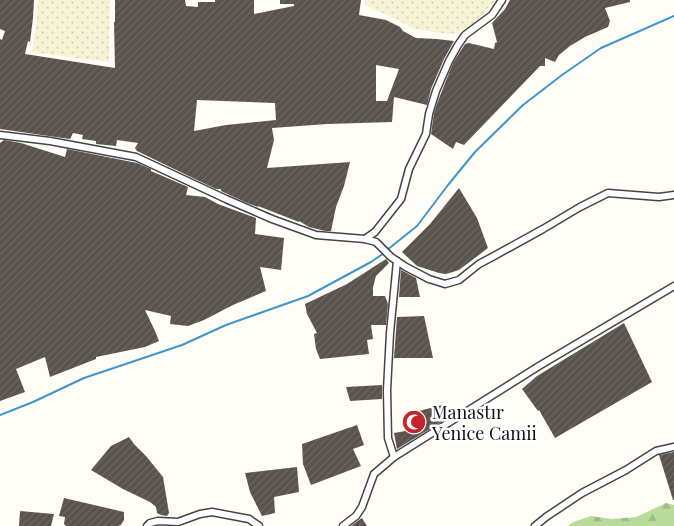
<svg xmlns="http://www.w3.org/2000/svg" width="674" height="526" viewBox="0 0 674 526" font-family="'Playfair Display',serif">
<defs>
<pattern id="farmland-dots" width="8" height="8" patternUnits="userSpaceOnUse" patternTransform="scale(1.25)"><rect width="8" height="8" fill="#f6f3d4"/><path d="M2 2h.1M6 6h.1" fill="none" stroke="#d2cfb5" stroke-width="1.8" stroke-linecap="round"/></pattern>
<pattern id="forest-firs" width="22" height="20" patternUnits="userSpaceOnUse" patternTransform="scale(1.25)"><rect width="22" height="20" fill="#b9dc9c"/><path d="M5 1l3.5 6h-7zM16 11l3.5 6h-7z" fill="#9ebc85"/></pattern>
<pattern id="building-hatch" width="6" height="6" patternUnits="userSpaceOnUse" patternTransform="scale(1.25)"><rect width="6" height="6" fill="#5a524d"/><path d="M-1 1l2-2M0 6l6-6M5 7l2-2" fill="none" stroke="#6d6662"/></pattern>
</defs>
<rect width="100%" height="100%" fill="#fffdf5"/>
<g fill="url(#farmland-dots)">
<path d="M 38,0 L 110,0 L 109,62 L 32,52 L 37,19 Z"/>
<path d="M 365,0 L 494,0 L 493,3 L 473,26 L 456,33 L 448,34 L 415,29 L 391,17 L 365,5 Z"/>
</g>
<path fill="url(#forest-firs)" d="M 666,503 L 674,505 L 674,526 L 568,526 L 573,522 L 591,516 L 612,519 L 636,517 Z"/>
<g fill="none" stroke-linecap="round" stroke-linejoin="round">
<g stroke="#3f96cf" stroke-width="2">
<path d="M 387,250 L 417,226 L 448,185 L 475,152 L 523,105 L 562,75 L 601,48 L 674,16"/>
<path d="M 0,415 L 33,402 L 84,378 L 182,345 L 226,325 L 308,296 L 371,262 L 384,253"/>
</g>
</g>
<g fill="url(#building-hatch)" fill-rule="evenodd">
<path d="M 0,0 L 34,0 L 33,18 L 30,42 L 28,41 L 25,54 L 115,68 L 114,22 L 115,22 L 115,0 L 185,0 L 186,6 L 198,7 L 198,2 L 215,2 L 215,0 L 254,0 L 254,14 L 294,6 L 294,4 L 280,4 L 280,0 L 361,0 L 359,15 L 386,20 L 400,27 L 403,31 L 416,38 L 437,39 L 454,41 L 444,59 L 431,89 L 427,105 L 394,97 L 392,122 L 327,124 L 272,128 L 274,140 L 267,168 L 350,162 L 344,186 L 336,207 L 331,231 L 325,231 L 309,227 L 299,221 L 299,222 L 258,206 L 258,207 L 247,203 L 221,191 L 221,189 L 216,189 L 172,168 L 137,151 L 135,148 L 138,143 L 117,140 L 116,146 L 96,144 L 96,141 L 82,139 L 83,135 L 73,133 L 70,139 L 0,129 L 0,39 L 2,40 L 5,31 L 0,29 ZM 376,65 L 399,69 L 387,101 L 376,101 ZM 197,100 L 275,103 L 276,120 L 226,125 L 194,131 Z"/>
<path d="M 510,0 L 630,0 L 630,2 L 605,8 L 610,21 L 608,27 L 585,37 L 570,46 L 559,55 L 555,62 L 545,58 L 545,66 L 540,66 L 464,145 L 456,142 L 453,149 L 431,134 L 434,113 L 438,101 L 453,63 L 465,44 L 469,43 L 494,49 L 495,43 L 497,42 L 492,23 L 505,9 Z"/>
<path d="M 4,140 L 21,143 L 65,157 L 67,149 L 137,163 L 151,169 L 151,171 L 188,187 L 186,195 L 205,197 L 218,204 L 256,218 L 255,234 L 284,238 L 281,270 L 260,267 L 266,291 L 233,305 L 204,320 L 188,326 L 170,324 L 171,316 L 145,310 L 155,331 L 159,341 L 145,347 L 96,357 L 96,359 L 50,377 L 45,357 L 16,369 L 25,392 L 0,401 L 0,143 Z"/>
<path d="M 459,188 L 477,218 L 488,248 L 459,270 L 446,274 L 439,273 L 417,266 L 402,252 L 430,224 Z"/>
<path d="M 386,259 L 389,263 L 376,276 L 373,287 L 373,296 L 385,296 L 388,304 L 386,325 L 371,325 L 373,339 L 367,340 L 369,354 L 320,359 L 316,349 L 314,334 L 317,333 L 307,314 L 305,304 L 347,284 Z"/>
<path d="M 401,270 L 416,278 L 420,297 L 399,297 Z"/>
<path d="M 424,316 L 433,358 L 394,358 L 397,317 Z"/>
<path d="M 624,323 L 652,382 L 555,438 L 539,410 L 538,411 L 522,389 L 537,376 Z"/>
<path d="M 382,385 L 382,399 L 350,401 L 346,387 Z"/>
<path d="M 442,405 L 446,419 L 397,449 L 394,433 L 411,430 L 407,419 L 420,414 L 419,411 Z"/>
<path d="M 357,425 L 364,445 L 353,449 L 361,466 L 311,485 L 303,464 L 302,444 Z"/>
<path d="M 129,437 L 134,444 L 146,456 L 163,477 L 169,513 L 167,516 L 161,515 L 157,513 L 156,507 L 150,502 L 123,489 L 91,470 L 111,446 Z"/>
<path d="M 674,452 L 674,500 L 673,500 L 659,455 Z"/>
<path d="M 297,467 L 299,492 L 274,497 L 275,513 L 262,516 L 250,492 L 245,473 Z"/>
<path d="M 64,498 L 124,512 L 124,520 L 121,525 L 118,526 L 66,526 L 64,524 L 65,517 L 59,516 Z"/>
<path d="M 20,511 L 54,514 L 51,526 L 19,526 Z"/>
<path d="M 362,518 L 367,526 L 351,526 L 359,520 Z"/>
</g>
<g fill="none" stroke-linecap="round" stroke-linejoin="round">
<g stroke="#444" stroke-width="9">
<g id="minor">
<path d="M 0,135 L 50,141 L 136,157 L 226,199 L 272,219 L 316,235 L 365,239 L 376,242 L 391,257 L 406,267 L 429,279 L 445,284 L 459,280 L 479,264 L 494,256 L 543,229 L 580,207 L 608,193 L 659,197 L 674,195"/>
<path d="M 365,239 L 375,232 L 401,199 L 409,169 L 426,134 L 429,114 L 436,91 L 449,61 L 458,45 L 465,35 L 492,15 L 502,0"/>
<path d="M 394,457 L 388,438 L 387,390 L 390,333 L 397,261"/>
<path d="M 147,526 L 150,523 L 158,521 L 178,522 L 200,514 L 212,512 L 249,519 L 259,526"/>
<path d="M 343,526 L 356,516 L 362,507 L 374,474 L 394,457 L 539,366 L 674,286"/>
<path d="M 535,526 L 546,517 L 582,493 L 626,470 L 656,451 L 674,447"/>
</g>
</g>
<use href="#minor" stroke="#fff" stroke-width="6"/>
</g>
<defs>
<g id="mosque-disc" transform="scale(1.25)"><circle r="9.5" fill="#c4262e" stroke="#fff"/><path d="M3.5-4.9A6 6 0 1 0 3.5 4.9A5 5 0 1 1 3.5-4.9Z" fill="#fff"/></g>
</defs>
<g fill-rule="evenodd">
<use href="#mosque-disc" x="414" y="422"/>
</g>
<g text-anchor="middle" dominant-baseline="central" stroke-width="5" stroke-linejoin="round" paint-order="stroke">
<g font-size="18" fill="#111" stroke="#fff" text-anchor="start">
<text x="432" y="412">Manastır<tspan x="432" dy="21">Yenice Camii</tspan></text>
</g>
</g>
</svg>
